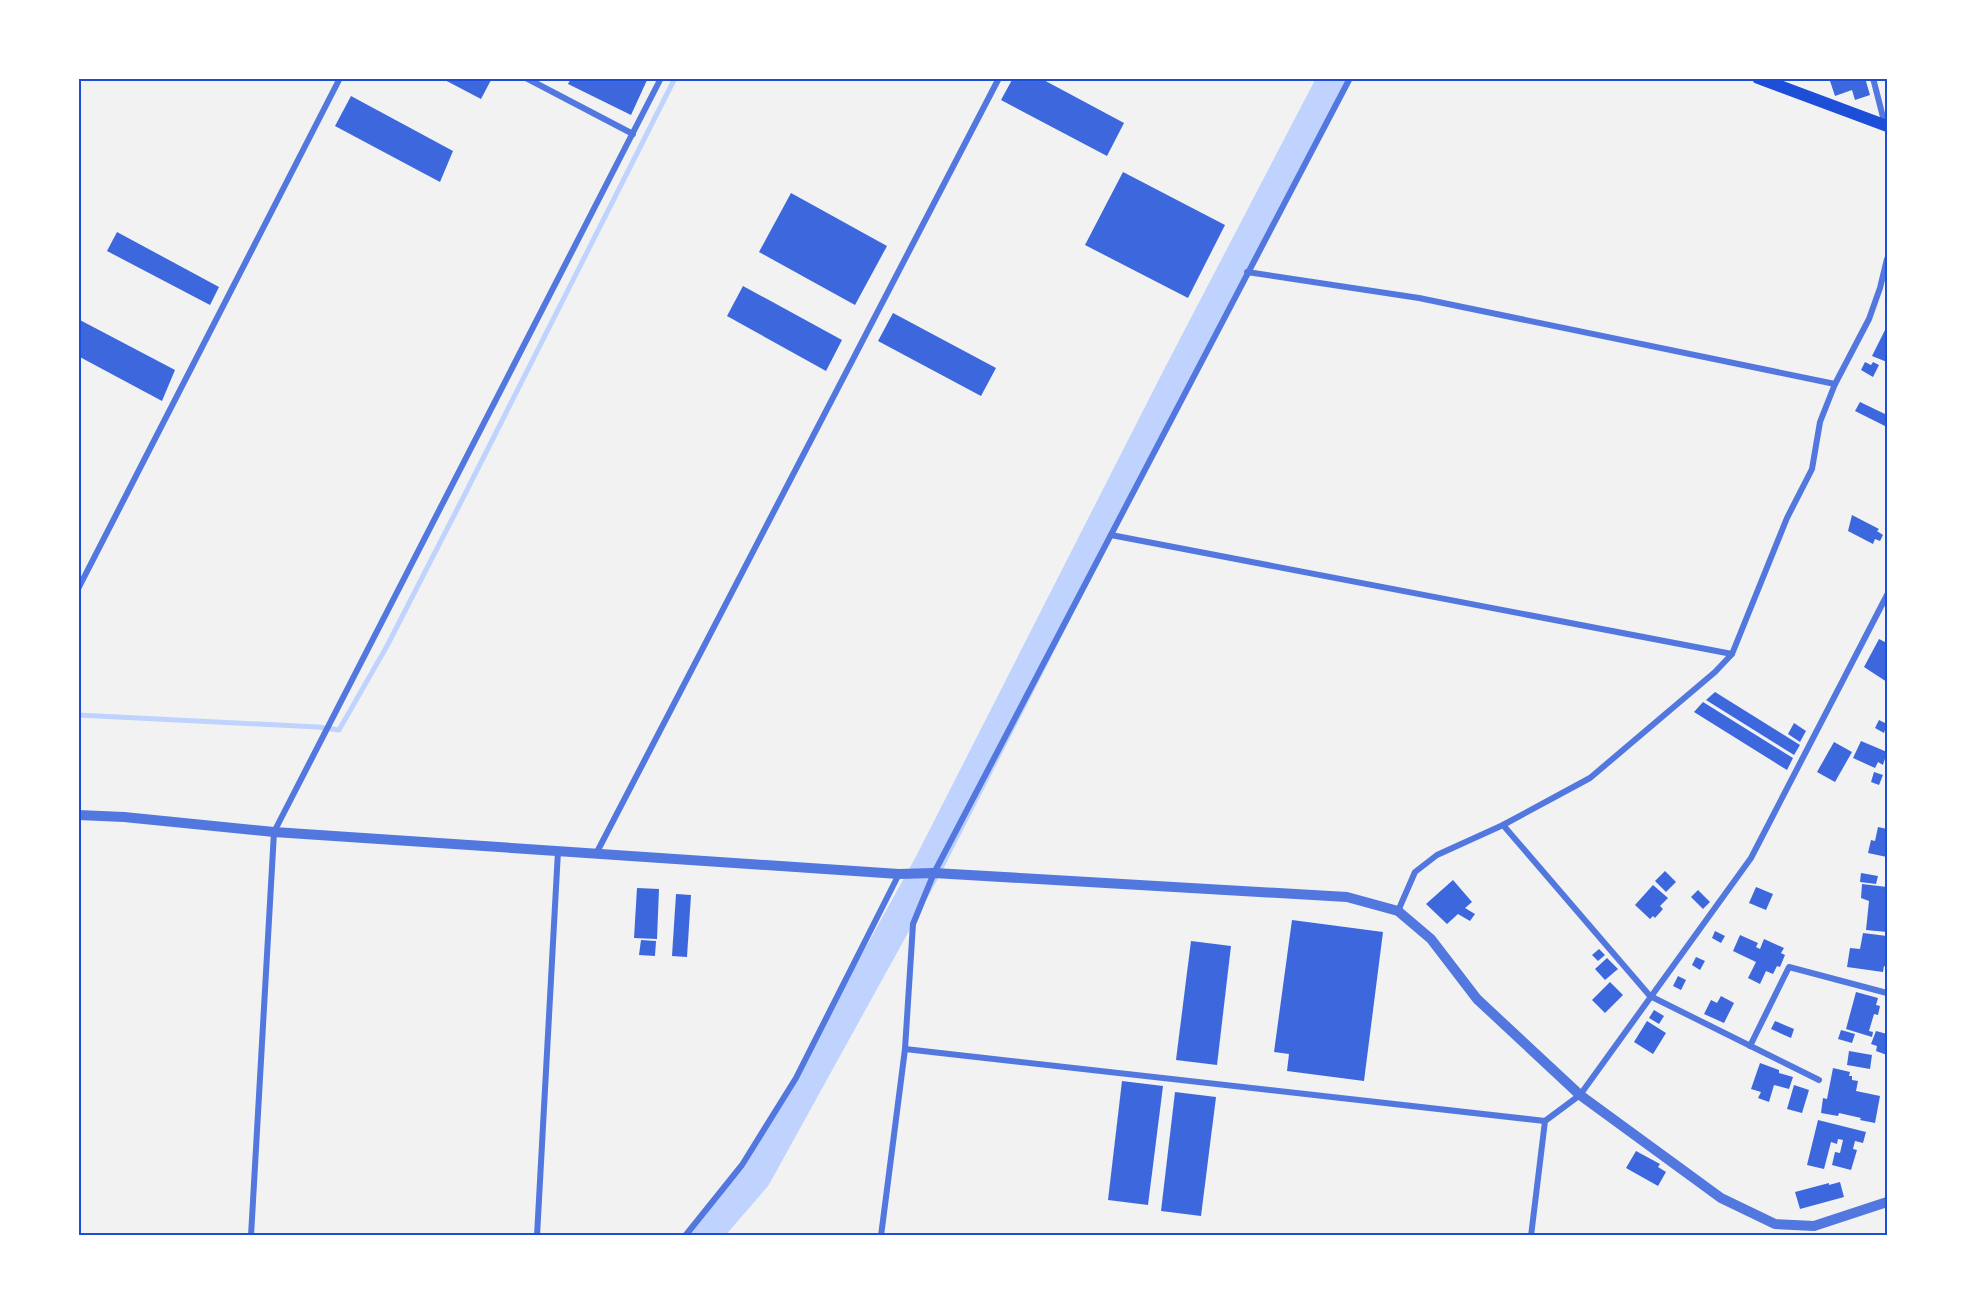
<svg xmlns="http://www.w3.org/2000/svg" width="1965" height="1314" viewBox="0 0 1965 1314" font-family="Figtree,sans-serif">
<rect width="100%" height="100%" fill="#f2f2f2"/>
<g fill="none" stroke-linecap="round" stroke-linejoin="round">
<path stroke="#bfd3fe" stroke-width="5" d="M 78,715 L 318,727 L 339,730 L 387,646 L 466,492 L 675,78"/>
<path stroke="#bfd3fe" stroke-width="30" d="M 705,1236 L 756,1177 L 930,862 L 1177,377 L 1333,78"/>
</g>
<g fill="#3d67dc">
<path d="M 441,78 L 486,78 L 491,80 L 481,99 Z"/>
<path d="M 571,78 L 648,78 L 631,115 L 568,84 Z"/>
<path d="M 1013,78 L 1040,78 L 1124,123 L 1107,156 L 1001,100 Z"/>
<path d="M 1829,78 L 1865,78 L 1870,95 L 1855,100 L 1852,90 L 1835,96 Z"/>
<path d="M 351,96 L 453,151 L 440,182 L 335,126 Z"/>
<path d="M 1123,172 L 1225,225 L 1188,298 L 1085,245 Z"/>
<path d="M 791,193 L 887,246 L 855,305 L 759,252 Z"/>
<path d="M 117,232 L 219,287 L 210,305 L 107,251 Z"/>
<path d="M 743,286 L 842,340 L 826,371 L 727,316 Z"/>
<path d="M 893,313 L 996,368 L 981,396 L 878,341 Z"/>
<path d="M 78,319 L 175,370 L 162,401 L 78,356 Z"/>
<path d="M 1887,326 L 1887,362 L 1872,356 Z"/>
<path d="M 1865,362 L 1871,365 L 1873,362 L 1879,365 L 1873,377 L 1861,370 Z"/>
<path d="M 1860,402 L 1887,415 L 1887,427 L 1855,411 Z"/>
<path d="M 1852,515 L 1879,529 L 1877,531 L 1883,535 L 1880,541 L 1875,539 L 1873,544 L 1848,531 Z"/>
<path d="M 1879,639 L 1887,643 L 1887,682 L 1864,667 Z"/>
<path d="M 1715,692 L 1800,745 L 1794,755 L 1706,700 Z"/>
<path d="M 1703,702 L 1793,758 L 1787,770 L 1694,712 Z"/>
<path d="M 1879,720 L 1887,724 L 1884,733 L 1875,728 Z"/>
<path d="M 1794,723 L 1806,731 L 1800,742 L 1788,734 Z"/>
<path d="M 1861,741 L 1887,752 L 1883,765 L 1878,762 L 1875,768 L 1853,758 Z"/>
<path d="M 1834,742 L 1852,752 L 1835,782 L 1817,772 Z"/>
<path d="M 1874,772 L 1883,775 L 1879,785 L 1871,782 Z"/>
<path d="M 1878,827 L 1887,829 L 1887,857 L 1868,853 L 1871,840 L 1875,841 Z"/>
<path d="M 1665,871 L 1676,882 L 1666,892 L 1655,881 Z"/>
<path d="M 1861,873 L 1878,876 L 1876,884 L 1860,882 Z"/>
<path d="M 1453,880 L 1472,902 L 1465,908 L 1475,914 L 1470,921 L 1458,914 L 1447,924 L 1426,904 Z"/>
<path d="M 1862,884 L 1887,887 L 1887,932 L 1866,930 L 1869,901 L 1861,898 Z"/>
<path d="M 1653,885 L 1668,898 L 1660,906 L 1663,909 L 1655,918 L 1653,916 L 1650,919 L 1635,905 Z"/>
<path d="M 1756,887 L 1773,894 L 1766,910 L 1749,903 Z"/>
<path d="M 637,888 L 659,889 L 657,939 L 634,938 Z"/>
<path d="M 1698,890 L 1710,902 L 1703,909 L 1691,897 Z"/>
<path d="M 676,894 L 691,895 L 687,957 L 672,956 Z"/>
<path d="M 1292,920 L 1383,932 L 1364,1081 L 1287,1071 L 1289,1054 L 1274,1052 Z"/>
<path d="M 1715,931 L 1725,936 L 1721,943 L 1712,938 Z"/>
<path d="M 1863,933 L 1887,936 L 1887,967 L 1884,966 L 1883,972 L 1847,967 L 1850,948 L 1860,949 Z"/>
<path d="M 1740,935 L 1758,943 L 1756,947 L 1760,949 L 1764,939 L 1784,948 L 1781,953 L 1785,955 L 1780,967 L 1777,966 L 1773,974 L 1766,971 L 1760,984 L 1748,978 L 1756,962 L 1733,951 Z"/>
<path d="M 641,940 L 656,941 L 655,956 L 639,955 Z"/>
<path d="M 1191,941 L 1231,946 L 1217,1065 L 1176,1060 Z"/>
<path d="M 1599,949 L 1605,955 L 1598,961 L 1592,955 Z"/>
<path d="M 1696,957 L 1705,961 L 1700,970 L 1692,965 Z"/>
<path d="M 1607,958 L 1618,969 L 1605,980 L 1595,969 Z"/>
<path d="M 1678,976 L 1686,980 L 1681,990 L 1673,986 Z"/>
<path d="M 1610,982 L 1623,995 L 1605,1013 L 1592,1000 Z"/>
<path d="M 1856,992 L 1878,998 L 1876,1005 L 1880,1006 L 1878,1015 L 1874,1014 L 1869,1031 L 1873,1032 L 1872,1037 L 1846,1029 Z"/>
<path d="M 1721,996 L 1734,1003 L 1724,1023 L 1704,1014 L 1711,1000 L 1717,1003 Z"/>
<path d="M 1654,1010 L 1664,1016 L 1659,1024 L 1649,1018 Z"/>
<path d="M 1647,1021 L 1666,1033 L 1653,1054 L 1634,1042 Z"/>
<path d="M 1775,1021 L 1794,1029 L 1791,1038 L 1771,1029 Z"/>
<path d="M 1841,1030 L 1855,1034 L 1852,1043 L 1838,1039 Z"/>
<path d="M 1876,1031 L 1887,1034 L 1887,1055 L 1876,1051 L 1877,1046 L 1871,1044 Z"/>
<path d="M 1849,1051 L 1872,1055 L 1870,1069 L 1847,1065 Z"/>
<path d="M 1760,1063 L 1779,1070 L 1779,1073 L 1793,1077 L 1789,1089 L 1774,1085 L 1769,1102 L 1758,1098 L 1761,1092 L 1751,1089 Z"/>
<path d="M 1833,1068 L 1850,1072 L 1849,1076 L 1852,1076 L 1852,1080 L 1858,1081 L 1856,1091 L 1880,1096 L 1875,1123 L 1860,1120 L 1861,1118 L 1839,1113 L 1838,1116 L 1821,1113 L 1823,1098 L 1827,1099 Z"/>
<path d="M 1122,1081 L 1163,1086 L 1148,1205 L 1108,1200 Z"/>
<path d="M 1794,1085 L 1809,1090 L 1802,1113 L 1787,1109 Z"/>
<path d="M 1175,1092 L 1216,1097 L 1201,1216 L 1161,1211 Z"/>
<path d="M 1818,1120 L 1866,1132 L 1863,1143 L 1855,1141 L 1853,1149 L 1857,1150 L 1851,1170 L 1832,1165 L 1835,1152 L 1840,1153 L 1843,1140 L 1838,1139 L 1837,1144 L 1831,1142 L 1824,1169 L 1807,1165 Z"/>
<path d="M 1636,1151 L 1660,1164 L 1658,1167 L 1666,1172 L 1658,1186 L 1626,1168 Z"/>
<path d="M 1840,1182 L 1844,1197 L 1800,1209 L 1795,1192 L 1829,1183 L 1829,1185 Z"/>
</g>
<g fill="none" stroke-linecap="round" stroke-linejoin="round">
<g stroke="#5277de" stroke-width="6">
<path d="M 526,78 L 633,134"/>
<path d="M 1873,78 L 1885,125"/>
<path d="M 1247,272 L 1419,298 L 1835,384"/>
<path d="M 1111,535 L 1732,654"/>
<path d="M 78,589 L 340,78"/>
<path d="M 1503,825 L 1650,996 L 1819,1080"/>
<path d="M 597,852 L 999,78"/>
<path d="M 1398,911 L 1415,872 L 1437,855 L 1503,825 L 1590,778 L 1715,672 L 1732,654 L 1787,518 L 1812,469 L 1820,422 L 1835,384 L 1869,319 L 1880,288 L 1887,259"/>
<path d="M 1750,1046 L 1789,967 L 1887,993"/>
<path d="M 905,1049 L 1545,1121 L 1580,1095 L 1751,858 L 1887,595"/>
<path d="M 251,1236 L 274,832 L 661,78"/>
<path d="M 537,1236 L 558,851"/>
<path d="M 685,1236 L 742,1165 L 796,1078 L 899,874"/>
<path d="M 881,1236 L 905,1049 L 913,924 L 934,873 L 1350,78"/>
<path d="M 1531,1236 L 1545,1121"/>
</g>
<path stroke="#5277de" stroke-width="10" d="M 78,815 L 124,817 L 274,832 L 899,874 L 934,873 L 1347,897 L 1398,911 L 1431,939 L 1477,999 L 1580,1095 L 1721,1198 L 1775,1224 L 1814,1226 L 1887,1202"/>
<path stroke="#1d4ed8" stroke-width="12" d="M 1758,78 L 1887,126"/>
</g>
<rect width="1965" height="1314" fill="none" stroke="#ffffff" stroke-width="159"/>
<rect x="80" y="80" width="1806" height="1154" fill="none" stroke="#1d4ed8" stroke-width="2"/>
</svg>
